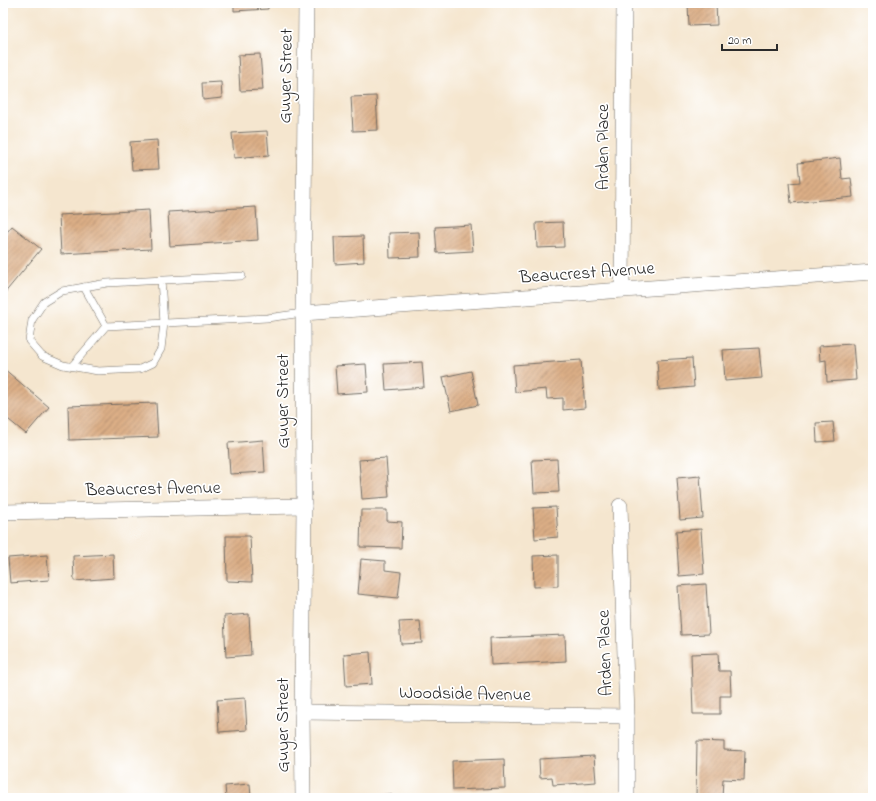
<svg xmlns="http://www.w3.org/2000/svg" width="876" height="801" viewBox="0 0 876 801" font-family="'Indie Flower',sans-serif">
<defs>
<pattern id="building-hatch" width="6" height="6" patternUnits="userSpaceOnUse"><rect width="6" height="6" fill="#dbae86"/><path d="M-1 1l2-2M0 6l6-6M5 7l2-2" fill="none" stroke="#b28e6e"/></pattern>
</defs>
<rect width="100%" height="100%" fill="#fff"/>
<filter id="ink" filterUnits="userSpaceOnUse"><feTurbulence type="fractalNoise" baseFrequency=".025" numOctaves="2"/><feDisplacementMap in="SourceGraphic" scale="8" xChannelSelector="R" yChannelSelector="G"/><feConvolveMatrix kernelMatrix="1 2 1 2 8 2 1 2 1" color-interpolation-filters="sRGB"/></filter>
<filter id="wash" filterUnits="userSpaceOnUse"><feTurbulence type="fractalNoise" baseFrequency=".012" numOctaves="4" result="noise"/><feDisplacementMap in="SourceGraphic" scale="16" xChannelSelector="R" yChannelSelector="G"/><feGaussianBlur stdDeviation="0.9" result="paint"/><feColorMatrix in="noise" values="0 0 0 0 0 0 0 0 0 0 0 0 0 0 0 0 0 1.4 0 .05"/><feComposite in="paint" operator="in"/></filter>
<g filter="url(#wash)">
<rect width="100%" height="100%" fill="#f5e6cf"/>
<g id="blocks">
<g fill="url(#building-hatch)">
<path d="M 234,3 L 268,3 L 268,9 L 234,11 Z"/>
<path d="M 688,3 L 716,3 L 717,25 L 689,26 Z"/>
<path d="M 260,54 L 263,90 L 240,91 L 238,55 Z"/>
<path d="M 221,82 L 222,98 L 203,100 L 202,83 Z"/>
<path d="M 376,96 L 378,130 L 353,131 L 351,97 Z"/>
<path d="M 267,131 L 269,155 L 234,158 L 232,133 Z"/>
<path d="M 157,140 L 159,169 L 132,170 L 130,142 Z"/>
<path d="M 840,158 L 842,179 L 851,178 L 853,197 L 791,203 L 789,183 L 800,182 L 798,163 Z"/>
<path d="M 256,207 L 258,240 L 170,246 L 168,212 Z"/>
<path d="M 149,210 L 151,249 L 61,254 L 59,215 Z"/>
<path d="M 563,222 L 564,247 L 537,248 L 536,223 Z"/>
<path d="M 471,225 L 473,251 L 437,253 L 435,227 Z"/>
<path d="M 12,226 L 41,249 L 3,295 L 3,237 Z"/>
<path d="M 419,232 L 420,257 L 390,258 L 389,233 Z"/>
<path d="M 363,236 L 364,262 L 335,264 L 334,237 Z"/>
<path d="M 853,344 L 856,380 L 827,382 L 826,360 L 820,361 L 819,346 Z"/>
<path d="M 759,348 L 762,378 L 725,381 L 723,350 Z"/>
<path d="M 692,358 L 694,387 L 659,390 L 657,360 Z"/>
<path d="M 581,360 L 585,408 L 563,410 L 563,398 L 547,399 L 546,389 L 515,392 L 513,365 Z"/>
<path d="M 422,362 L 424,387 L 386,390 L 384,364 Z"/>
<path d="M 366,364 L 368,392 L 337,394 L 335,366 Z"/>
<path d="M 3,368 L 49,407 L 26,434 L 3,415 Z"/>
<path d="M 471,371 L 478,405 L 451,411 L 443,377 Z"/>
<path d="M 156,403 L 158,437 L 69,440 L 68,406 Z"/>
<path d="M 833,422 L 835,441 L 817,442 L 816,423 Z"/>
<path d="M 263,440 L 265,472 L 230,474 L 228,443 Z"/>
<path d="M 386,458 L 389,497 L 362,499 L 359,460 Z"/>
<path d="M 557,459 L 559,492 L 534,493 L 532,460 Z"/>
<path d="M 700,476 L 703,518 L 680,520 L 677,478 Z"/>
<path d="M 556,507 L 558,537 L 535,539 L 533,508 Z"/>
<path d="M 361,510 L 387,510 L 387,521 L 402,522 L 401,548 L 360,547 Z"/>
<path d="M 701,529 L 704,574 L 679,576 L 676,531 Z"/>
<path d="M 226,536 L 250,536 L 252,582 L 227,581 Z"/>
<path d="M 113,554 L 114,578 L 74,581 L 73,556 Z"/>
<path d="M 47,555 L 49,580 L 10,583 L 8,558 Z"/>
<path d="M 558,555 L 558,586 L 534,587 L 533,556 Z"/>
<path d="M 361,559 L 385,561 L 385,570 L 401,572 L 398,598 L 358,594 Z"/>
<path d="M 706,584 L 709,634 L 681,635 L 678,586 Z"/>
<path d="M 249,614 L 251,655 L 226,657 L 224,616 Z"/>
<path d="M 420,621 L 422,643 L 401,644 L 399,622 Z"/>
<path d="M 565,635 L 566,661 L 491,665 L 490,638 Z"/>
<path d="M 370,652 L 372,684 L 346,686 L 344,654 Z"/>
<path d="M 718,653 L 719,671 L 730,671 L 731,696 L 720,696 L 720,714 L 693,714 L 691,654 Z"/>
<path d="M 245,698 L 247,730 L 219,732 L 217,700 Z"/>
<path d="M 697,741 L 724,742 L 724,750 L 745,751 L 744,780 L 723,779 L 722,798 L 696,798 Z"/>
<path d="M 594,756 L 596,782 L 553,785 L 552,777 L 540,778 L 539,759 Z"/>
<path d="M 504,759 L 505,788 L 453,790 L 452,761 Z"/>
<path d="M 250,784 L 251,798 L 226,798 L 225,786 Z"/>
<path d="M 391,794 L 392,798 L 363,798 L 362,796 Z"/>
</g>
</g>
</g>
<g filter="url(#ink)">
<use href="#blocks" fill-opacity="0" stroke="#726c64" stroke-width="1"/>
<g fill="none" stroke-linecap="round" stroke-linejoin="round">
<g stroke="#726c64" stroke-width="8">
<g id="service">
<path d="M 161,280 L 164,323 L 161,349 L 153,363 L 140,369 L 98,371 L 63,365 L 42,356 L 29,341 L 32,320 L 44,302 L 62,291 L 107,283 L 242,276"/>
<path d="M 84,287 L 106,326"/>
<path d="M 72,366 L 106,326 L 267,318 L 303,313"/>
</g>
</g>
<g stroke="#726c64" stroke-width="16">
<g id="minor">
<path d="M 622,290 L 624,3"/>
<path d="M 303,313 L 873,272"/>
<path d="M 620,506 L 627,716 L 627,798"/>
<path d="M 3,512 L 304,506"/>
<path d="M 302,712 L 627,716"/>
<path d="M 303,798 L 302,712 L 304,506 L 303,313 L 306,3"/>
</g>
</g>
<use href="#service" stroke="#fff" stroke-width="7"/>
<use href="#minor" stroke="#fff" stroke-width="15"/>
</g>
</g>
<g text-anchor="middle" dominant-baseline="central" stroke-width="3.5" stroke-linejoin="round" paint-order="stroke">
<g font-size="18" fill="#2b2b2b" stroke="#fff">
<text transform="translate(287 76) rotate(-89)">Guyer Street</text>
<text transform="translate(604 147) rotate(-90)">Arden Place</text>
<text transform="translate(587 274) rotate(-4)">Beaucrest Avenue</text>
<text transform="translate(284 401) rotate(-90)">Guyer Street</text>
<text transform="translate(153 490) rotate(-1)">Beaucrest Avenue</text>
<text transform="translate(606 653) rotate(-92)">Arden Place</text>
<text transform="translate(465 695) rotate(1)">Woodside Avenue</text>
<text transform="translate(284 725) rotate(-90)">Guyer Street</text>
</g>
</g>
<rect width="876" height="801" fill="none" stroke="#fff" stroke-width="16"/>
<path d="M722 44v6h55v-6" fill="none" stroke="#2b2b2b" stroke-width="2"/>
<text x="728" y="44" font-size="12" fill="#2b2b2b" stroke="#ffffff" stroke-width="3" paint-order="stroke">20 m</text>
</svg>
